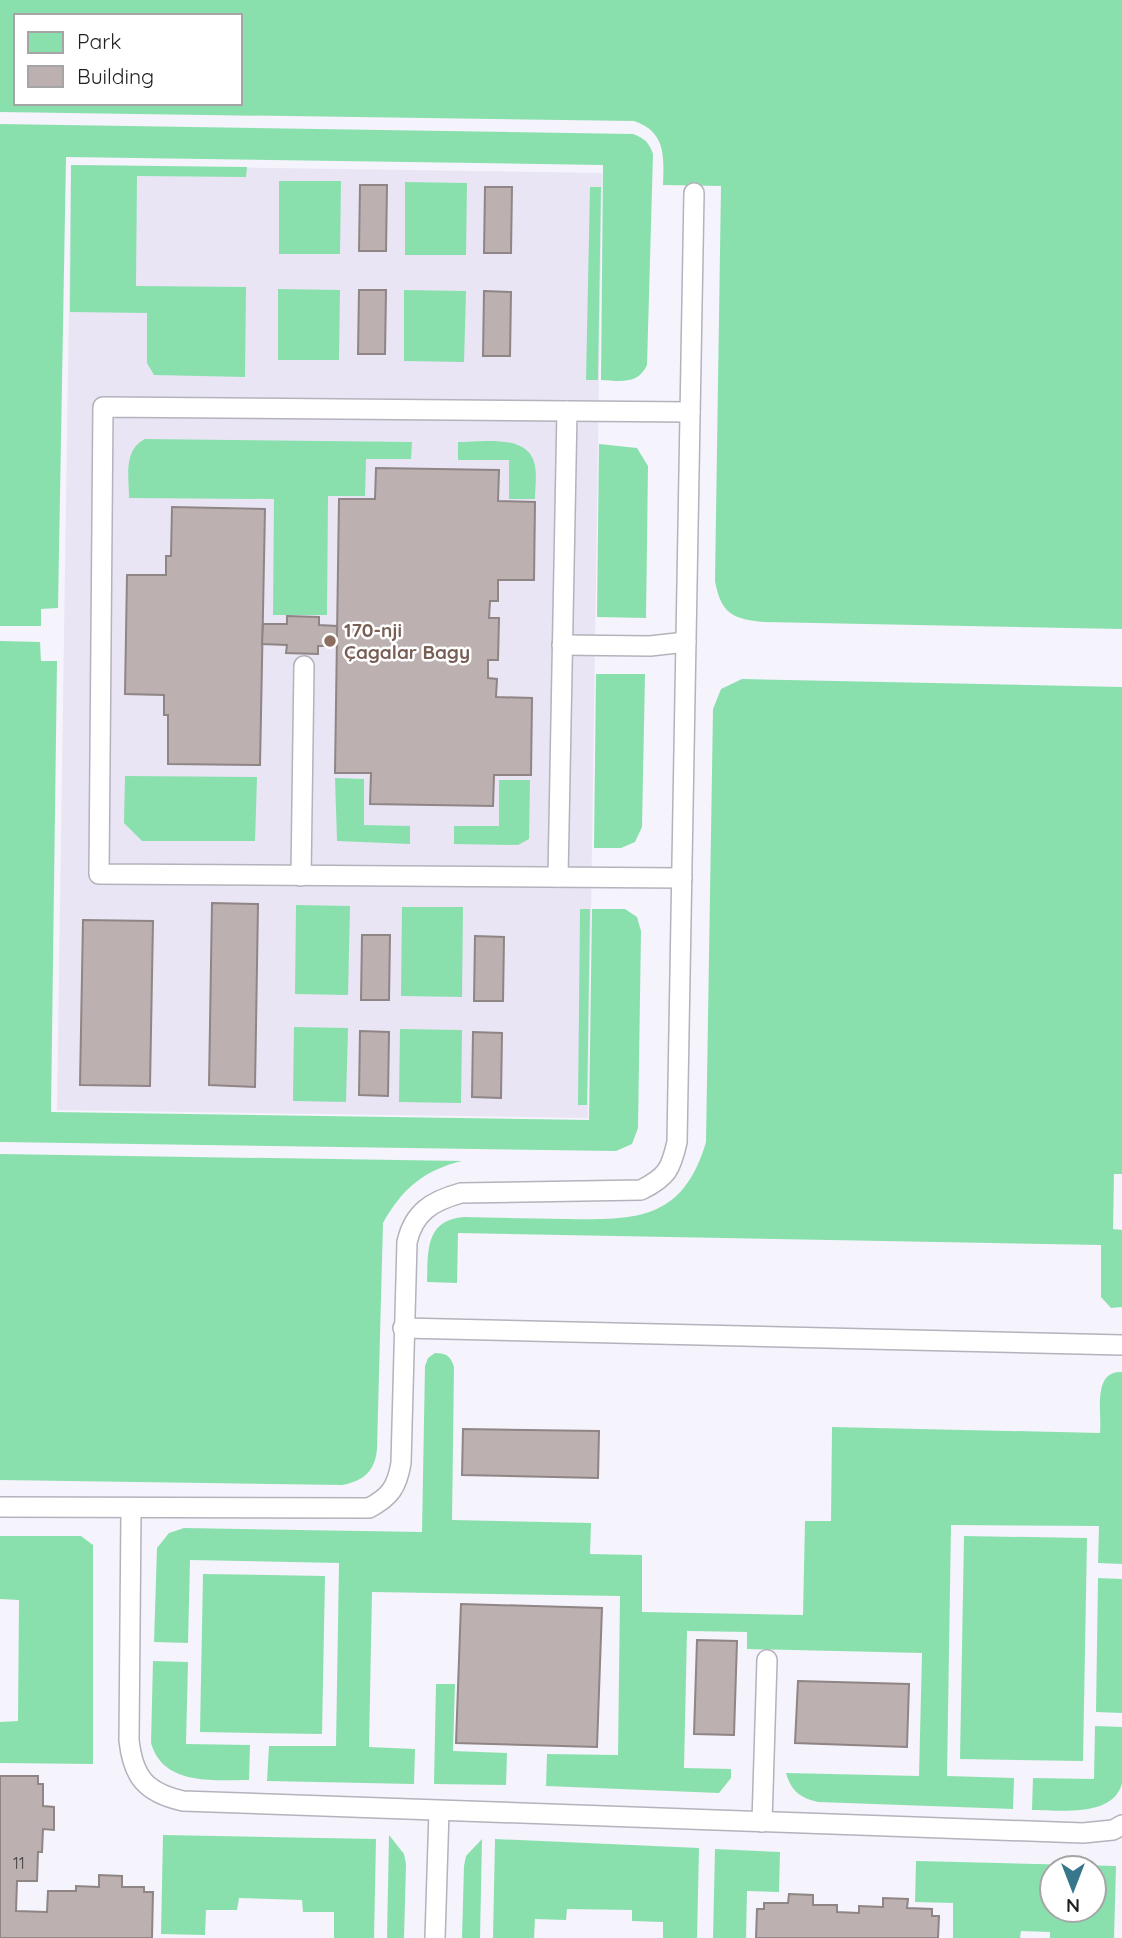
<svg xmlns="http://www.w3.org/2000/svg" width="1122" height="1938" viewBox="0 0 1122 1938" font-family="Quicksand,sans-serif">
<rect width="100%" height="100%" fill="#f5f3fc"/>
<path fill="#e9e5f5" d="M 71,165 L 602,173 L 588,1118 L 57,1110 Z"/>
<g fill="#8ae0ad" fill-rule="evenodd">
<path d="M 0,0 L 1122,0 L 1122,629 L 764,622 C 733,619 721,614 715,581 L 721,186 L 663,185 C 664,156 666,132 634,121 L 0,112 ZM 16,16 L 240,16 L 240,103 L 16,103 Z"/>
<path d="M 0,124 L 633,134 C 644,138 649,142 653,154 L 647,365 C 638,385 620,381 601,380 L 603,165 L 66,157 L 58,608 L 41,609 L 41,626 L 0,626 Z"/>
<path d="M 71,165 L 247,167 L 246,177 L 137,176 L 136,286 L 246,287 L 245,377 L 154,375 L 147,363 L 147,313 L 70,312 Z"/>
<path d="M 279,181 L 341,181 L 340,254 L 279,254 Z"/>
<path d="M 405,182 L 467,183 L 466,255 L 405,255 Z"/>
<path d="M 590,187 L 601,187 L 598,380 L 586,380 Z"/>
<path d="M 278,289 L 340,290 L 339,360 L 278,360 Z"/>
<path d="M 404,290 L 466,291 L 464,362 L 404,361 Z"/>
<path d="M 145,439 L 412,442 L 411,459 L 366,459 L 365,496 L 328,496 L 327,615 L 273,615 L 274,499 L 129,498 C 129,477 123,450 145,439 Z"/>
<path d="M 458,442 C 482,442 530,433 535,466 C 537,476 535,488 535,499 L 509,499 L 509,460 L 458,460 Z"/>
<path d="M 599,444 L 637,448 L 648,466 L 646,618 L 597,617 Z"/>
<path d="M 0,641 L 40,642 L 41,661 L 57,661 L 51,1112 L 589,1120 L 592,909 L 625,909 L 637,917 L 641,931 L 638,1128 L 632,1144 L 616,1151 L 0,1142 Z"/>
<path d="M 596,674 L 645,674 L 642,827 L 635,842 L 621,848 L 594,848 Z"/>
<path d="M 742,679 L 1122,687 L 1122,1174 L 1114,1174 L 1113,1229 L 1122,1230 L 1122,1307 L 1111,1308 L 1101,1297 L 1101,1245 L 458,1233 L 457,1283 L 427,1282 C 428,1251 425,1220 464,1217 C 498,1218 532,1218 567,1219 C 637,1220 683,1220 706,1142 L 713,709 L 721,689 Z"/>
<path d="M 125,776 L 257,777 L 255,841 L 142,841 L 124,823 Z"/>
<path d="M 335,778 L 364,779 L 364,825 L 410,826 L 410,844 L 337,841 Z"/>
<path d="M 499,780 L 530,780 L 529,839 L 518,845 L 454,844 L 454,826 L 499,826 Z"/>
<path d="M 296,905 L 350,906 L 348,995 L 295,994 Z"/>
<path d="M 402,907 L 463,907 L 462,997 L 401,996 Z"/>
<path d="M 580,909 L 590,909 L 587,1105 L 578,1105 Z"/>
<path d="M 294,1027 L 348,1028 L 346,1102 L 293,1101 Z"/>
<path d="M 400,1029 L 462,1030 L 461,1103 L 399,1102 Z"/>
<path d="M 0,1154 L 462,1161 C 424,1170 402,1189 383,1223 L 377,1449 C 375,1471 364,1481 342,1485 L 0,1480 Z"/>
<path d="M 435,1353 C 446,1353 451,1356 454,1367 L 452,1520 L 591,1523 L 590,1554 L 642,1555 L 642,1612 L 803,1615 L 805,1521 L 831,1521 L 832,1427 L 1100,1433 C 1102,1413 1092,1370 1122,1372 L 1122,1564 L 1098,1563 L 1099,1526 L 951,1525 L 947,1776 L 1014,1778 L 1013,1809 L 818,1802 C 800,1798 791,1791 786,1773 L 919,1776 L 922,1653 L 747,1649 L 747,1632 L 687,1631 L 684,1768 L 731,1769 L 731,1778 L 719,1793 L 546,1786 L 547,1754 L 618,1755 L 620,1596 L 372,1592 L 369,1747 L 415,1749 L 414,1784 L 267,1781 L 269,1746 L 336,1746 L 339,1563 L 190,1560 L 188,1643 L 154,1642 L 157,1548 L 169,1533 L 184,1528 L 422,1532 L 425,1366 L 428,1358 Z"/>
<path d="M 0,1536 L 81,1536 L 93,1545 L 93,1764 L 0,1763 L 0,1722 L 18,1721 L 19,1600 L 0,1599 Z"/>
<path d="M 964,1536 L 1087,1538 L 1083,1761 L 960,1759 Z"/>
<path d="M 203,1574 L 325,1576 L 322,1734 L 200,1732 Z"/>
<path d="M 1098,1578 L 1122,1579 L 1122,1713 L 1096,1712 Z"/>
<path d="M 153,1661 L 188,1662 L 186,1744 L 250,1745 L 249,1780 C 214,1780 163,1786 151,1743 Z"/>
<path d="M 436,1684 L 455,1684 L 453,1751 L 507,1753 L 506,1785 L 434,1784 Z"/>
<path d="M 1095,1726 L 1122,1727 C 1122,1744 1122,1766 1122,1783 C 1114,1818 1058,1810 1032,1810 L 1033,1778 L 1094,1779 Z"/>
<path d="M 163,1835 L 376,1839 L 374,1938 L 334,1938 L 334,1912 L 303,1912 L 302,1900 L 239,1898 L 237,1910 L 206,1910 L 205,1935 L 161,1934 Z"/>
<path d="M 389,1835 L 404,1854 L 406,1864 L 404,1938 L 387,1938 Z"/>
<path d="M 482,1839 L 480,1938 L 462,1938 L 464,1866 L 466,1856 Z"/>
<path d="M 495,1839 L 699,1848 L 697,1938 L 663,1938 L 663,1922 L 632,1921 L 632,1910 L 567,1909 L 566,1920 L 535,1919 L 534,1938 L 493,1938 Z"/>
<path d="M 715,1849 L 780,1852 L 779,1892 L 747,1891 L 746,1938 L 713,1938 Z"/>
<path d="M 916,1861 L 1116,1866 L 1114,1938 L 1050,1938 L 1050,1932 L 1021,1931 L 1020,1938 L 953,1938 L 953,1903 L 915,1902 ZM 1094,1868 L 1094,1910 L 1052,1910 L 1052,1868 Z"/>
</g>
<g fill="#bcb1b0" stroke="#8f8585" stroke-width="2">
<path d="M 360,185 L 387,185 L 386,251 L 359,251 Z"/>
<path d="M 485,187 L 512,187 L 511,253 L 484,253 Z"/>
<path d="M 359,290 L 386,290 L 385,354 L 358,354 Z"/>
<path d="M 484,291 L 511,292 L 510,356 L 483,356 Z"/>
<path d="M 376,468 L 499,470 L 498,501 L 535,502 L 534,580 L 498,580 L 498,601 L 490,601 L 489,618 L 499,618 L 498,660 L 488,660 L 488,678 L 497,679 L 496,697 L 532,698 L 531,775 L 494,775 L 493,806 L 370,804 L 371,773 L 335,773 L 339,499 L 375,499 Z"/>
<path d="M 172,507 L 265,509 L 260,765 L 168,764 L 168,715 L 164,715 L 164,695 L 125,694 L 127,575 L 166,575 L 166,556 L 171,556 Z"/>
<path d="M 287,616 L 319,617 L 319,625 L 337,626 L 337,646 L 318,646 L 318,654 L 286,653 L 287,645 L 262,644 L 263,624 L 287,624 Z"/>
<path d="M 212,903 L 258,904 L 255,1087 L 209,1085 Z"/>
<path d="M 83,920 L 153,921 L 150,1086 L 80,1085 Z"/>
<path d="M 362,935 L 390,935 L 389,1000 L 361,1000 Z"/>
<path d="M 475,936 L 504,937 L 503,1001 L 474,1001 Z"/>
<path d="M 360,1031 L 389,1032 L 388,1096 L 359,1095 Z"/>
<path d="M 473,1032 L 502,1033 L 501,1098 L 472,1097 Z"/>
<path d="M 463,1429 L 599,1431 L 598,1478 L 462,1475 Z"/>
<path d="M 461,1604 L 602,1608 L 597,1747 L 456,1743 Z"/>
<path d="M 697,1640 L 737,1641 L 734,1735 L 694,1734 Z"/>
<path d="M 798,1681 L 909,1684 L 907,1747 L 795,1743 Z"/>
<path d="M 0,1776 L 38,1776 L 38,1784 L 43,1784 L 43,1806 L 54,1807 L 54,1830 L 43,1829 L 42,1852 L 38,1852 L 37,1881 L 17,1881 L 16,1911 L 47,1912 L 48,1891 L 76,1891 L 76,1886 L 99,1887 L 99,1875 L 122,1876 L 122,1887 L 144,1887 L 144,1892 L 153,1892 L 152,1938 L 0,1938 Z"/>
<path d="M 789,1894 L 813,1895 L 813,1905 L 837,1905 L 837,1912 L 859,1913 L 859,1906 L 883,1907 L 883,1898 L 908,1899 L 907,1908 L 932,1909 L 932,1916 L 939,1916 L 938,1938 L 756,1938 L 757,1909 L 764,1909 L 764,1903 L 788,1903 Z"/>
</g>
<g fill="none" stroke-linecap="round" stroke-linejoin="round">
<g stroke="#b4b2bb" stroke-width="22">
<g id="service">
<path d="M 562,645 L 650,646 L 686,642"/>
<path d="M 301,876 L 304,666"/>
<path d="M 558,877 L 567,411"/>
<path d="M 682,878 L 99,874 L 103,407 L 690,412"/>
<path d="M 403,1328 L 1122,1345"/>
<path d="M 0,1507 L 369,1508 C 390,1497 397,1487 401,1463 L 407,1242 C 414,1212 432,1201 461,1193 L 641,1190 C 667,1177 671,1169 677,1142 L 694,193"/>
<path d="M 131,1510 L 129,1740 C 133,1777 146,1793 183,1801 L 1083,1833 L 1113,1830 L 1122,1825"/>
<path d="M 762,1822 L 767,1660"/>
<path d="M 435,1938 L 439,1811"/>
</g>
</g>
<use href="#service" stroke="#fff" stroke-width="19"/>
</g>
<circle fill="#8d6e63" stroke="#fff" stroke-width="2.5" cx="330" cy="641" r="7"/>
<g text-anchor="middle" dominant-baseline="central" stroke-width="5" stroke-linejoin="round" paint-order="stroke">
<g font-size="16" fill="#464345">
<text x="19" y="1863">11</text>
</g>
<g font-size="19" font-weight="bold" fill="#785e54" stroke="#fff" text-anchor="start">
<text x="344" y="630">170-nji<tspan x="344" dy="22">Çagalar Bagy</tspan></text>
</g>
</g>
<rect x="14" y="14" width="228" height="91" fill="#ffffff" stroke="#a5a5a6" stroke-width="2"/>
<rect x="28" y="32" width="35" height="21" fill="#8ae0ad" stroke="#a5a5a6" stroke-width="2"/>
<text x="77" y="49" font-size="21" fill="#1f1e21">Park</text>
<rect x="28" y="66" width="35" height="21" fill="#bcb1b0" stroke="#a5a5a6" stroke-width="2"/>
<text x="77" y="84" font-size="21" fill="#1f1e21">Building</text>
<g transform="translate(1073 1889) rotate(180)"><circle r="33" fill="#ffffff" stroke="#a5a5a6" stroke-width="2"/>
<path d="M0-5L12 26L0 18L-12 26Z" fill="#37768b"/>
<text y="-10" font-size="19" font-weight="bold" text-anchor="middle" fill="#1f1e21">N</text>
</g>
</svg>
